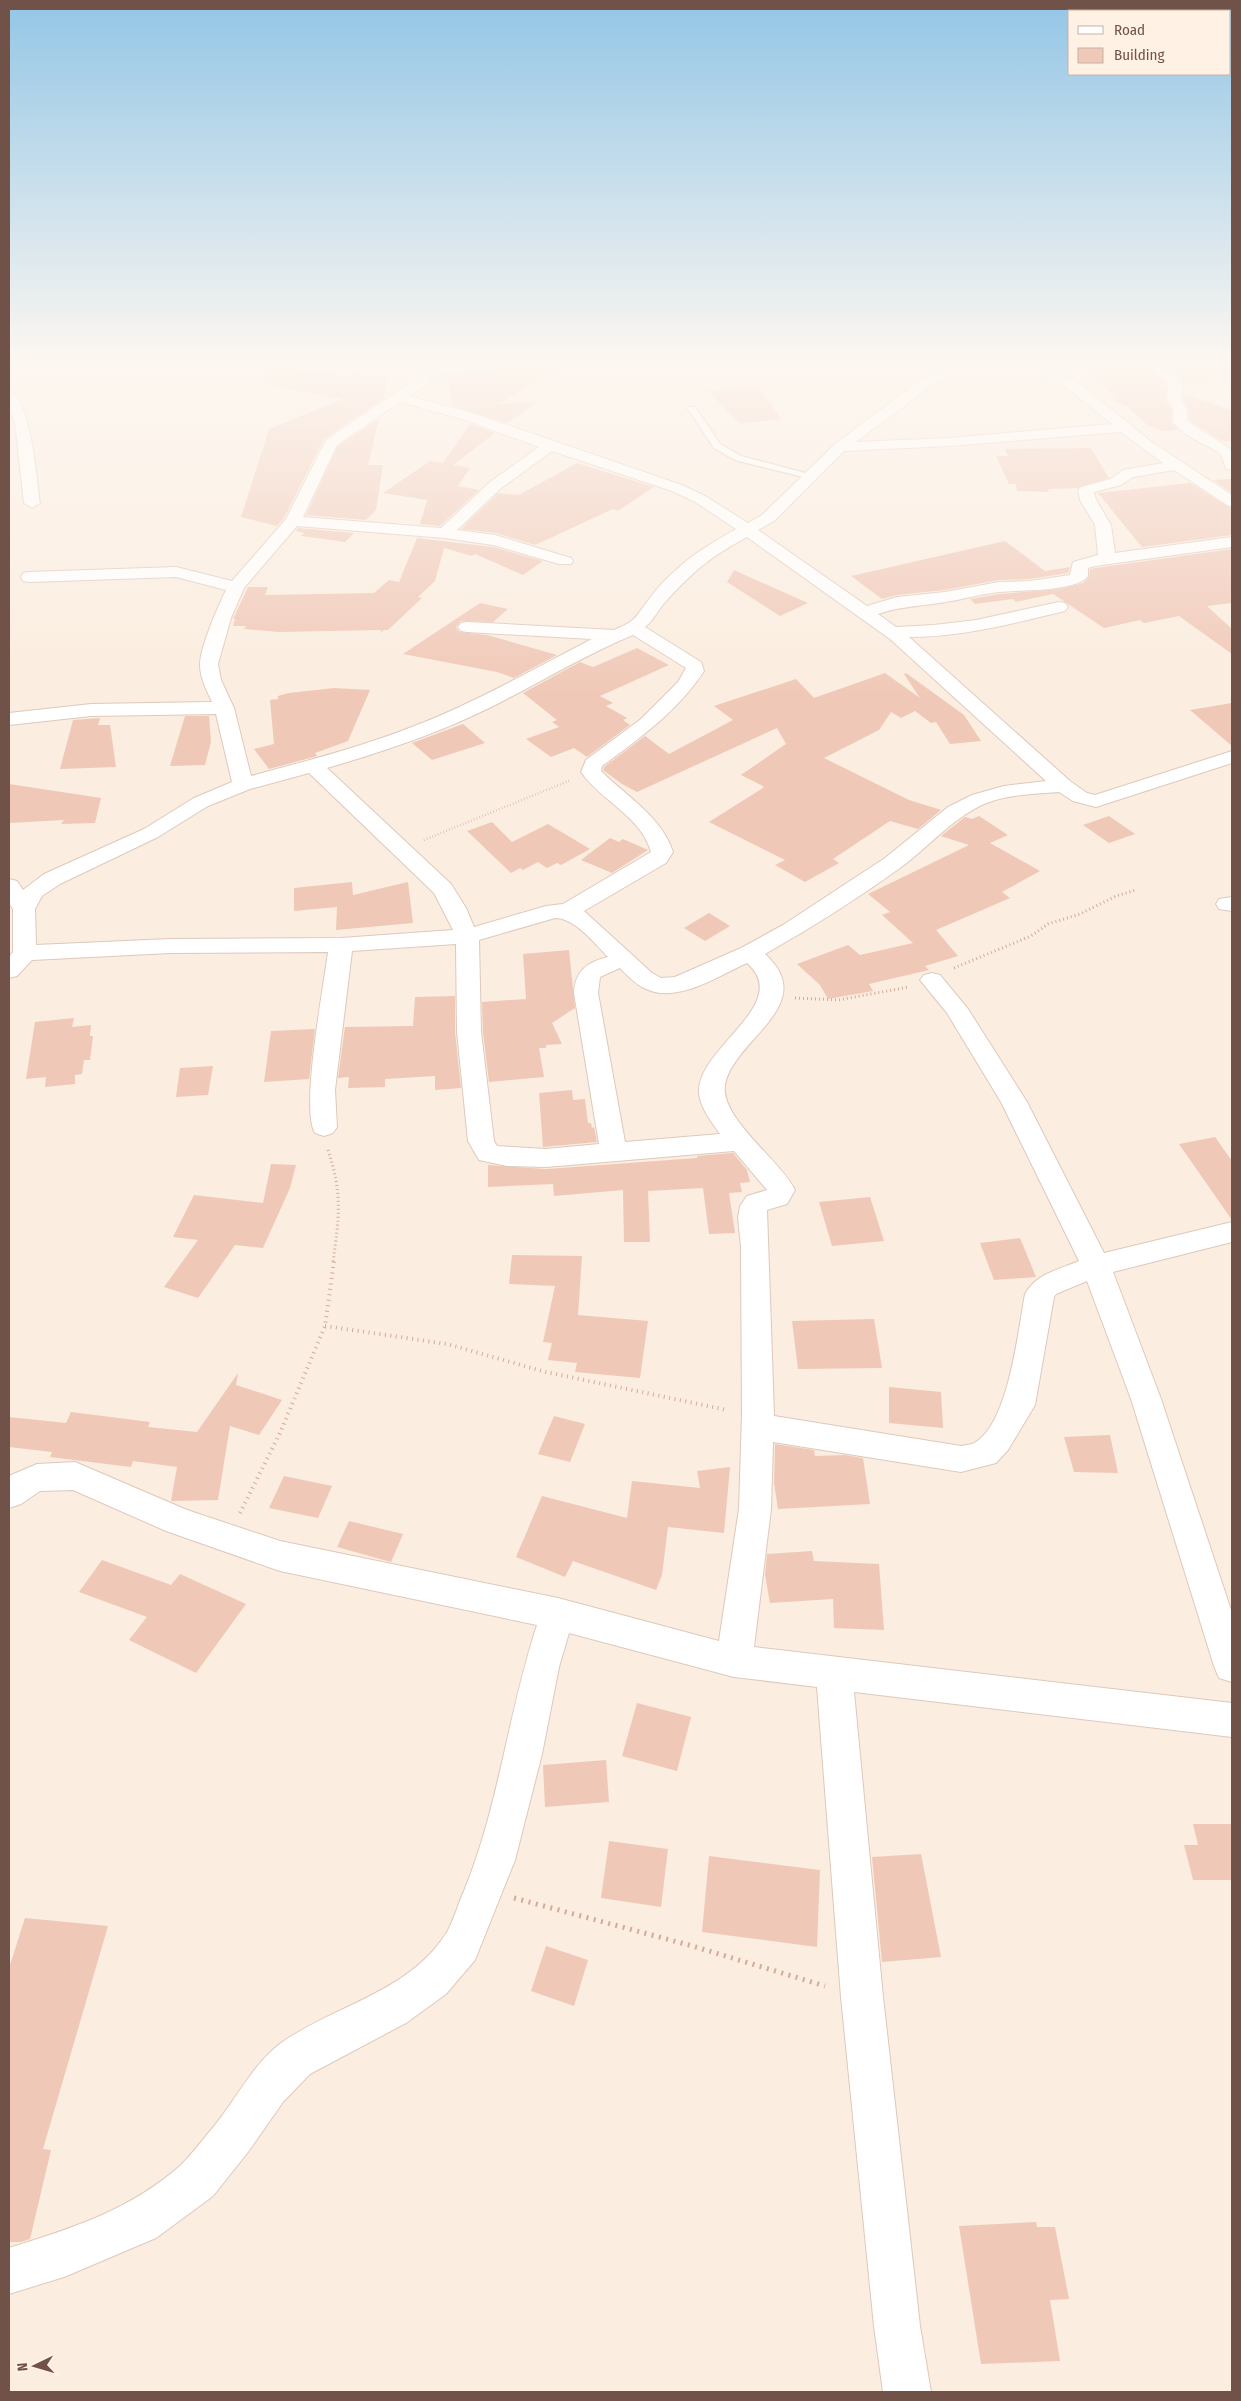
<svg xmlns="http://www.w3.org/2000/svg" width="1241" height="2401" viewBox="0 0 1241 2401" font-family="'Fira Sans Condensed',sans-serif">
<rect width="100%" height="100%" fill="#fbeddf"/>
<g fill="#f0c8b7">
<path d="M 526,360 L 575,360 L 498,404 L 537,402 L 508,423 L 452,406 L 448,376 L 509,368 Z"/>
<path d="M 1069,360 L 1136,360 L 1163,379 L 1166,386 L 1159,387 L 1166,389 L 1165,400 L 1171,410 L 1171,422 L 1178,430 L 1161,431 L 1148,425 L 1126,406 L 1112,399 L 1117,398 L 1077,365 Z"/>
<path d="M 1160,360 L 1232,360 L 1232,380 L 1184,384 L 1175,370 Z"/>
<path d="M 265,366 L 350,376 L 354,373 L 389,378 L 384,398 L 324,439 L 284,518 L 277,526 L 241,517 L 269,429 L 343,399 L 262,384 Z"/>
<path d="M 759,387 L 781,419 L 740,424 L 707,390 Z"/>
<path d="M 1183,394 L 1232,410 L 1232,441 L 1222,441 L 1189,420 L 1189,409 L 1183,399 Z"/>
<path d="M 379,419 L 368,465 L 383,465 L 376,510 L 366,520 L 306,515 L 338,446 Z"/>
<path d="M 470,424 L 495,433 L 453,465 L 470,468 L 458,486 L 479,490 L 440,526 L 420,524 L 427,500 L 383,493 L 430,461 L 443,463 Z"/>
<path d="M 1091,448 L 1109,478 L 1078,488 L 1048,489 L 1049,492 L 1017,491 L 1016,484 L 1009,484 L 996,456 L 1008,456 L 1005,449 Z"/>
<path d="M 577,463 L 654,487 L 618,511 L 613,509 L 535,545 L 496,533 L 461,529 L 498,493 L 519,495 Z"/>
<path d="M 1232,479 L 1232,493 L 1213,480 Z"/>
<path d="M 1190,483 L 1232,509 L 1232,535 L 1142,547 L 1098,493 Z"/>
<path d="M 298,528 L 354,533 L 345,542 L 301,536 L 304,533 L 296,531 Z"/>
<path d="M 417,538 L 493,547 L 543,561 L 523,575 L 475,554 L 472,556 L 444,548 L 435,581 L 418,597 L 422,598 L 388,630 L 384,630 L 380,633 L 381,630 L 279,632 L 244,629 L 246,626 L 233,626 L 235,619 L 233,619 L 248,587 L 268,587 L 265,595 L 374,593 L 389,580 L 399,582 Z"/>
<path d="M 1005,541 L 1045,571 L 1070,567 L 1068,573 L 1030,579 L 999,580 L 945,590 L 897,595 L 882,599 L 851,576 Z"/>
<path d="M 1232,549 L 1232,603 L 1207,606 L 1232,629 L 1232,654 L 1179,616 L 1144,623 L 1140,620 L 1104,628 L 1053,594 L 1016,602 L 1013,599 L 975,604 L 970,599 L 999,594 L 1060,589 L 1083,583 L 1089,577 L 1090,569 L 1095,568 Z"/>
<path d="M 734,570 L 808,603 L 780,616 L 727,582 Z"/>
<path d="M 480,603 L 508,609 L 493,622 L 461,621 L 456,627 L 460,632 L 487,635 L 557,655 L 514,678 L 497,672 L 403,654 Z"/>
<path d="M 637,648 L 669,665 L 600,696 L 613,703 L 606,706 L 627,718 L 623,720 L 630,725 L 587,757 L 574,748 L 551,757 L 526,739 L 559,727 L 552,722 L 557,720 L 523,693 L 580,662 L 593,667 Z"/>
<path d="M 885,673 L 920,698 L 904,674 L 906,673 L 964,715 L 981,741 L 950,744 L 936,722 L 931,723 L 915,711 L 901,718 L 891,712 L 879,730 L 824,758 L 909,800 L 941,810 L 918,829 L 890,821 L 833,859 L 839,863 L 805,882 L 775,865 L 785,860 L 709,822 L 763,788 L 763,786 L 741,775 L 786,744 L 777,728 L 637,792 L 622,784 L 603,770 L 604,767 L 645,736 L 669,754 L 733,720 L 714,706 L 796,679 L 814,698 Z"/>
<path d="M 334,688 L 370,690 L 348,741 L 315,753 L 317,756 L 269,769 L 254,749 L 274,744 L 270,700 L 278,699 L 278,696 L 289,693 Z"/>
<path d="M 1232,703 L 1232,746 L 1190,710 Z"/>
<path d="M 185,716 L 209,716 L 211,742 L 205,765 L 170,766 Z"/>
<path d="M 100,718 L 98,725 L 110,725 L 116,767 L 60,769 L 73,720 Z"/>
<path d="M 463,724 L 485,743 L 432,760 L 412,743 Z"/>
<path d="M 9,784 L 101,798 L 95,823 L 61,824 L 64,820 L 9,823 Z"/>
<path d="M 979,816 L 1008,835 L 990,843 L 1040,871 L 1002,892 L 1010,898 L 936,930 L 958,956 L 925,966 L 929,970 L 869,984 L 873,991 L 828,999 L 820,985 L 797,964 L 848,945 L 860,955 L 913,943 L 882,915 L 890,912 L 868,894 L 969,845 L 941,836 L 965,817 L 972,819 Z"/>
<path d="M 1109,816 L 1135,834 L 1109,843 L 1083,825 Z"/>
<path d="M 492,822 L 512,842 L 548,824 L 590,849 L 561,865 L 557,863 L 547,868 L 538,862 L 523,870 L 520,868 L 511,873 L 467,831 Z"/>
<path d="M 610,838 L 619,842 L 623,839 L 648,850 L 612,873 L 581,860 Z"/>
<path d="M 352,882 L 353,895 L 408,882 L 413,923 L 336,930 L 337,907 L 294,911 L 294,888 Z"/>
<path d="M 709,913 L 730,926 L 705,941 L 684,928 Z"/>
<path d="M 569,950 L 575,1008 L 552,1023 L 562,1044 L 546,1045 L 546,1048 L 539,1048 L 544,1077 L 489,1082 L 483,1032 L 482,1002 L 526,999 L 523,954 Z"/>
<path d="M 455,996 L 455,1032 L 461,1088 L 435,1090 L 435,1076 L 385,1079 L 385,1087 L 348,1088 L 349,1077 L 338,1078 L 345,1027 L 413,1026 L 415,997 Z"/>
<path d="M 74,1018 L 72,1027 L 91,1025 L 90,1036 L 93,1036 L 90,1060 L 84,1060 L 82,1074 L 75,1075 L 75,1084 L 45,1087 L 46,1077 L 26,1079 L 35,1022 Z"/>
<path d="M 315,1029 L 309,1079 L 264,1082 L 271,1031 Z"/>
<path d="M 213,1066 L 208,1095 L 176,1097 L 180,1068 Z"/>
<path d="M 572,1090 L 573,1100 L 585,1099 L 588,1123 L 591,1123 L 592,1128 L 594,1127 L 597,1142 L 543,1147 L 539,1093 Z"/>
<path d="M 1215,1137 L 1232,1161 L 1232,1220 L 1179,1144 Z"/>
<path d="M 733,1153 L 747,1170 L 750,1182 L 740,1183 L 742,1192 L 729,1193 L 735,1233 L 709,1234 L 703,1188 L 648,1191 L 650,1242 L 624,1242 L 623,1190 L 554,1196 L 553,1184 L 488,1187 L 488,1165 L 546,1169 L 697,1158 L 697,1156 Z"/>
<path d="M 271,1164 L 296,1165 L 290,1188 L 263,1248 L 235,1245 L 198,1298 L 164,1287 L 198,1240 L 173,1237 L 194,1195 L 263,1203 Z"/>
<path d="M 870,1197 L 884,1241 L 832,1246 L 819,1202 Z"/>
<path d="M 1020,1238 L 1036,1277 L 994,1280 L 980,1243 Z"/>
<path d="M 512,1255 L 582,1256 L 578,1315 L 648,1321 L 640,1378 L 575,1372 L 577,1363 L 548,1360 L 552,1343 L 543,1342 L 555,1286 L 509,1284 Z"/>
<path d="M 874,1319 L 882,1368 L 798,1369 L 792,1321 Z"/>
<path d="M 238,1373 L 236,1385 L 282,1400 L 259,1435 L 230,1426 L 218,1500 L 171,1501 L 177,1467 L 133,1461 L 131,1467 L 50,1457 L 52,1452 L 9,1447 L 9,1417 L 66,1423 L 71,1412 L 150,1422 L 148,1427 L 197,1432 Z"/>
<path d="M 889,1387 L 941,1392 L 943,1428 L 889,1423 Z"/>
<path d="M 554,1416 L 585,1424 L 570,1462 L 538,1454 Z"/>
<path d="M 1110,1435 L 1118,1473 L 1074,1472 L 1064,1437 Z"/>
<path d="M 775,1444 L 814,1450 L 815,1456 L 845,1455 L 863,1458 L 870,1504 L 778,1509 L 774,1483 Z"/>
<path d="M 730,1467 L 724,1533 L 668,1527 L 662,1575 L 656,1590 L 573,1561 L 565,1577 L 516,1557 L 542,1496 L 627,1518 L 632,1481 L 700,1488 L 697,1471 Z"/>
<path d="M 284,1476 L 332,1486 L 318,1518 L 269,1508 Z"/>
<path d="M 349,1521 L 403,1534 L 391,1562 L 337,1547 Z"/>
<path d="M 812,1551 L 814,1561 L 879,1564 L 884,1630 L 834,1628 L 833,1599 L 770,1603 L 765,1575 L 767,1554 Z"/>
<path d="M 102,1560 L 171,1585 L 180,1574 L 246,1604 L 196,1673 L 129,1640 L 147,1617 L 79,1592 Z"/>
<path d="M 637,1703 L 691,1717 L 677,1771 L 622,1756 Z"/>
<path d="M 606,1760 L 609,1802 L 545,1807 L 543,1765 Z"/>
<path d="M 1193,1824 L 1232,1824 L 1232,1880 L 1193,1880 L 1184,1845 L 1198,1845 Z"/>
<path d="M 609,1841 L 668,1849 L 661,1907 L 601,1898 Z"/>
<path d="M 921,1854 L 941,1957 L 882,1962 L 872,1857 Z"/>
<path d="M 709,1856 L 820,1870 L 817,1947 L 702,1932 Z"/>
<path d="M 25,1918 L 108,1926 L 43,2149 L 51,2150 L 30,2239 L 21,2242 L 9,2242 L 9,1968 Z"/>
<path d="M 546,1946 L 588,1960 L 574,2006 L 531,1991 Z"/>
<path d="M 1036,2222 L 1037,2227 L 1055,2227 L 1069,2299 L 1050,2300 L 1060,2361 L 981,2364 L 959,2226 Z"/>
</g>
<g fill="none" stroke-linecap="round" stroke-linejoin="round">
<g stroke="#dec9bc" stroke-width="3">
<path id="service" d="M 689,407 L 695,407 L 720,444 L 741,456 L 816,476 L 812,479 L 735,460 L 714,448 L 688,409 Z"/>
</g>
<g stroke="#dec9bc" stroke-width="2">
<g id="minor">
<path d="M 425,360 L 438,360 L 438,366 L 496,360 L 524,360 C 516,370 451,373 435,375 L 427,384 L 409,396 L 472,413 L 682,485 L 705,496 L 748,523 L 762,515 L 835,444 L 947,360 L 960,360 L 953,370 L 856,442 L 949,438 L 1112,424 L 1067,388 L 1020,360 L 1036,360 L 1077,382 L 1153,443 L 1232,495 L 1232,507 L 1227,505 L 1174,470 L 1133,477 L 1121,485 L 1094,492 L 1096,500 L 1111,525 L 1115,553 L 1232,537 L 1232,547 L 1095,566 L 1088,568 L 1088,576 C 1077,592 1018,590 999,592 C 981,594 964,599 946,602 C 922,606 901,606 878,614 L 896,627 L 934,625 L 976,620 L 1059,602 L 1065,603 L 1068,607 L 1065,611 C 1015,623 962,637 909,637 L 1070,781 L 1087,793 L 1095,795 L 1232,751 L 1232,763 L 1096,807 L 1073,801 L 1059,792 C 1035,794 1007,794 984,804 C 951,819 929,847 900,868 C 857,899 811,928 765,954 C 821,1005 733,1039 725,1085 C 720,1118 780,1160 795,1190 L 787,1204 L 767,1210 L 774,1416 L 961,1446 C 965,1445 972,1445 976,1442 C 1009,1421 1018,1331 1025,1294 C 1037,1273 1058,1270 1079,1261 L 1001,1102 L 947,1013 L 920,980 L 924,975 L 932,973 L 940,975 L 968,1009 L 1027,1102 L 1104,1253 L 1232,1222 L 1232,1242 L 1113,1272 L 1161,1399 L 1232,1613 L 1232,1682 L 1219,1678 L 1214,1666 L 1131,1399 L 1087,1281 L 1056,1294 L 1054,1297 L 1035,1405 L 1008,1450 L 996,1463 L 961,1472 L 773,1442 L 771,1509 L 754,1647 L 1232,1703 L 1232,1737 L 854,1692 L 883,1997 L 920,2326 L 931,2392 L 883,2392 L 874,2326 L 841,1997 L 817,1687 L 734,1677 L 569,1633 L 559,1667 L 542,1754 L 515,1860 L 475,1960 L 446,1994 L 406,2023 L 310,2074 L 283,2102 L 248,2152 L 213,2196 L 156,2238 L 64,2277 L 9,2294 L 9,2248 C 73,2228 130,2210 181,2165 C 193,2153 204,2138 215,2125 C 237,2098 253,2064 281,2043 C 335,2005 410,1992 447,1932 C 454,1920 458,1904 464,1891 C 499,1806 508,1713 537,1625 L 280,1571 L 166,1531 L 73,1490 L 40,1491 L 21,1504 L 9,1508 L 9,1476 L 37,1464 L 75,1462 L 187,1510 L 280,1541 L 558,1598 L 719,1641 L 739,1509 L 742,1416 L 741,1247 L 738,1218 L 740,1206 L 747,1196 L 767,1190 L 734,1151 L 546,1167 L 507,1166 L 479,1160 L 468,1141 L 457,1032 L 456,944 L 352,951 L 335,1090 L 337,1127 L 333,1133 L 324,1136 L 315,1133 C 300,1109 324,986 328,952 L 170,953 L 32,960 L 17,976 L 9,978 L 9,957 L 13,952 L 13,909 L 9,903 L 9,879 L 17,881 L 23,890 L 44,874 L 144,829 L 194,798 L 232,782 L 216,714 L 91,716 L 9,725 L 9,713 L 91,704 L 212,702 C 207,691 200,678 200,665 C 200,647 218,607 226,590 L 176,577 L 29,582 L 23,581 L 21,577 L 23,573 L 29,572 L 176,567 L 232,581 L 286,519 L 326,440 L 417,378 L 424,370 ZM 400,402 L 462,419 L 539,447 L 490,482 L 441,528 L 303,517 L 337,445 ZM 1121,432 L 1163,463 L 1123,470 L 1111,479 L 1081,487 L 1078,490 L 1080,500 L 1095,525 L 1098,555 L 1073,562 L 1070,575 L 1030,581 L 999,582 L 945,592 L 897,597 L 867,606 L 758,530 L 774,521 L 844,451 L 949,446 ZM 552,451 L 672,491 L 695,502 L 736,529 C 715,541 694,553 676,570 C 667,578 657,588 650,598 C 635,617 638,620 614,630 L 467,622 L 461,623 L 458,627 L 461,631 L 467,632 L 592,639 C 530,671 469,706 404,730 C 354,749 302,762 251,776 L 234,708 L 221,680 L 218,664 L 231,618 L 244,588 L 297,526 L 445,538 L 493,545 L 559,564 L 571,564 L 573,561 L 571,558 L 495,535 L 457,530 L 500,489 ZM 747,537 L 890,639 L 1046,781 L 1004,786 L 972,795 L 948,807 L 885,858 L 783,925 L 741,948 L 675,977 L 661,978 L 652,973 L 584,911 L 666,863 L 673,852 C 662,817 626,796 601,771 L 602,766 C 640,738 678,711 704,671 L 701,662 L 645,627 C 655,619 658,609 667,600 C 694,570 712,556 747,537 ZM 633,635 L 686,668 L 678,682 L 641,719 L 586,760 L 581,772 C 601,801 641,816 651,852 L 563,904 L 546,906 L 474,927 L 466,908 L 451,884 L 327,768 C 382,752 436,734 487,709 C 536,685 582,656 633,635 ZM 309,773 L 434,893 L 453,930 L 341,938 L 170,939 L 36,945 L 35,909 L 42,896 L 60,884 L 158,837 L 208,806 L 250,789 ZM 555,918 C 575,918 594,943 608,957 C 587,962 575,971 574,993 L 599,1144 L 546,1149 L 497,1146 L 494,1141 L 481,1032 L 479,940 ZM 747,963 C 794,1004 696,1048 699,1093 C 700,1108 712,1122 720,1134 L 625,1142 L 598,993 L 600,977 L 620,968 C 627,975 634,983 644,988 C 676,1005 718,976 747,963 Z"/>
<path d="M 1138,360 L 1156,360 L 1173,371 L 1182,385 L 1181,400 L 1187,409 L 1187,421 L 1232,450 L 1232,470 L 1226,469 L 1222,457 L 1218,452 L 1187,435 L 1175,425 L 1173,422 L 1173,409 L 1167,400 C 1173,369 1152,376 1138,360 Z"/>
<path d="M 9,392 C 31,397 37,482 40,503 L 32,508 L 24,503 L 15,423 L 9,410 Z"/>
<path d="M 1232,897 L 1232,911 L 1219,909 L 1216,904 L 1219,899 Z"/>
</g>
</g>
<path stroke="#d4ab9b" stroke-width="2.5" stroke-dasharray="0.5 2.5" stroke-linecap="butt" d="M 424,840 L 571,780"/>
<g stroke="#d4ab9b" stroke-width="3" stroke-dasharray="1 3" stroke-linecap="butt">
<path d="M 954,968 L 1031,936 L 1048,924 L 1080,914 L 1116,896 L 1136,890"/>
<path d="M 795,998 L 838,1000 L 909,987"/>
<path d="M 328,1150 C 343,1195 339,1217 333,1262"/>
</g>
<g stroke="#d4ab9b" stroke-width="4" stroke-dasharray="1 4.5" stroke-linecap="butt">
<path d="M 325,1326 L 447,1344 L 546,1372 L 727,1410"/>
<path d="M 240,1513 L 280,1433 L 325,1326 L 334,1261"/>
</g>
<path stroke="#d4ab9b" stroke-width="5" stroke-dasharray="2 5.5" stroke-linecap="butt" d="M 514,1898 L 689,1945 L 825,1986"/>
<use href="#service" fill="#fff" fill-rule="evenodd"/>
<use href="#minor" fill="#fff" fill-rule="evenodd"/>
</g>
<linearGradient id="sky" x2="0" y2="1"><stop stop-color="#93c6e6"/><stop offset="0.52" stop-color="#fdf7f1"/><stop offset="1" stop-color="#fdf7f1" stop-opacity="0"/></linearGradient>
<rect width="1241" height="696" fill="url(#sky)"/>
<rect width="1241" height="2401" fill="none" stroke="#705248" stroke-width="20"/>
<rect x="1068" y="10" width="162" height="65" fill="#fff2e4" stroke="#c6b2a6"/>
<rect x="1078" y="26" width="25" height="8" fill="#ffffff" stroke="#c6b2a6"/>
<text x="1114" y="35" font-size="15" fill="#705248">Road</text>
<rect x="1078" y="48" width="25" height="15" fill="#f0c8b7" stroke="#c6b2a6"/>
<text x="1114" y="60" font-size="15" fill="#705248">Building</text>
<g transform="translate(35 2366) rotate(265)" stroke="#fff2e4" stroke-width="4" paint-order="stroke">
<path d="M0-4L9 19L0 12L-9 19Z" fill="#705248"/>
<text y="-8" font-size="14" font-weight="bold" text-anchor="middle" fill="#705248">N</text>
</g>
</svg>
